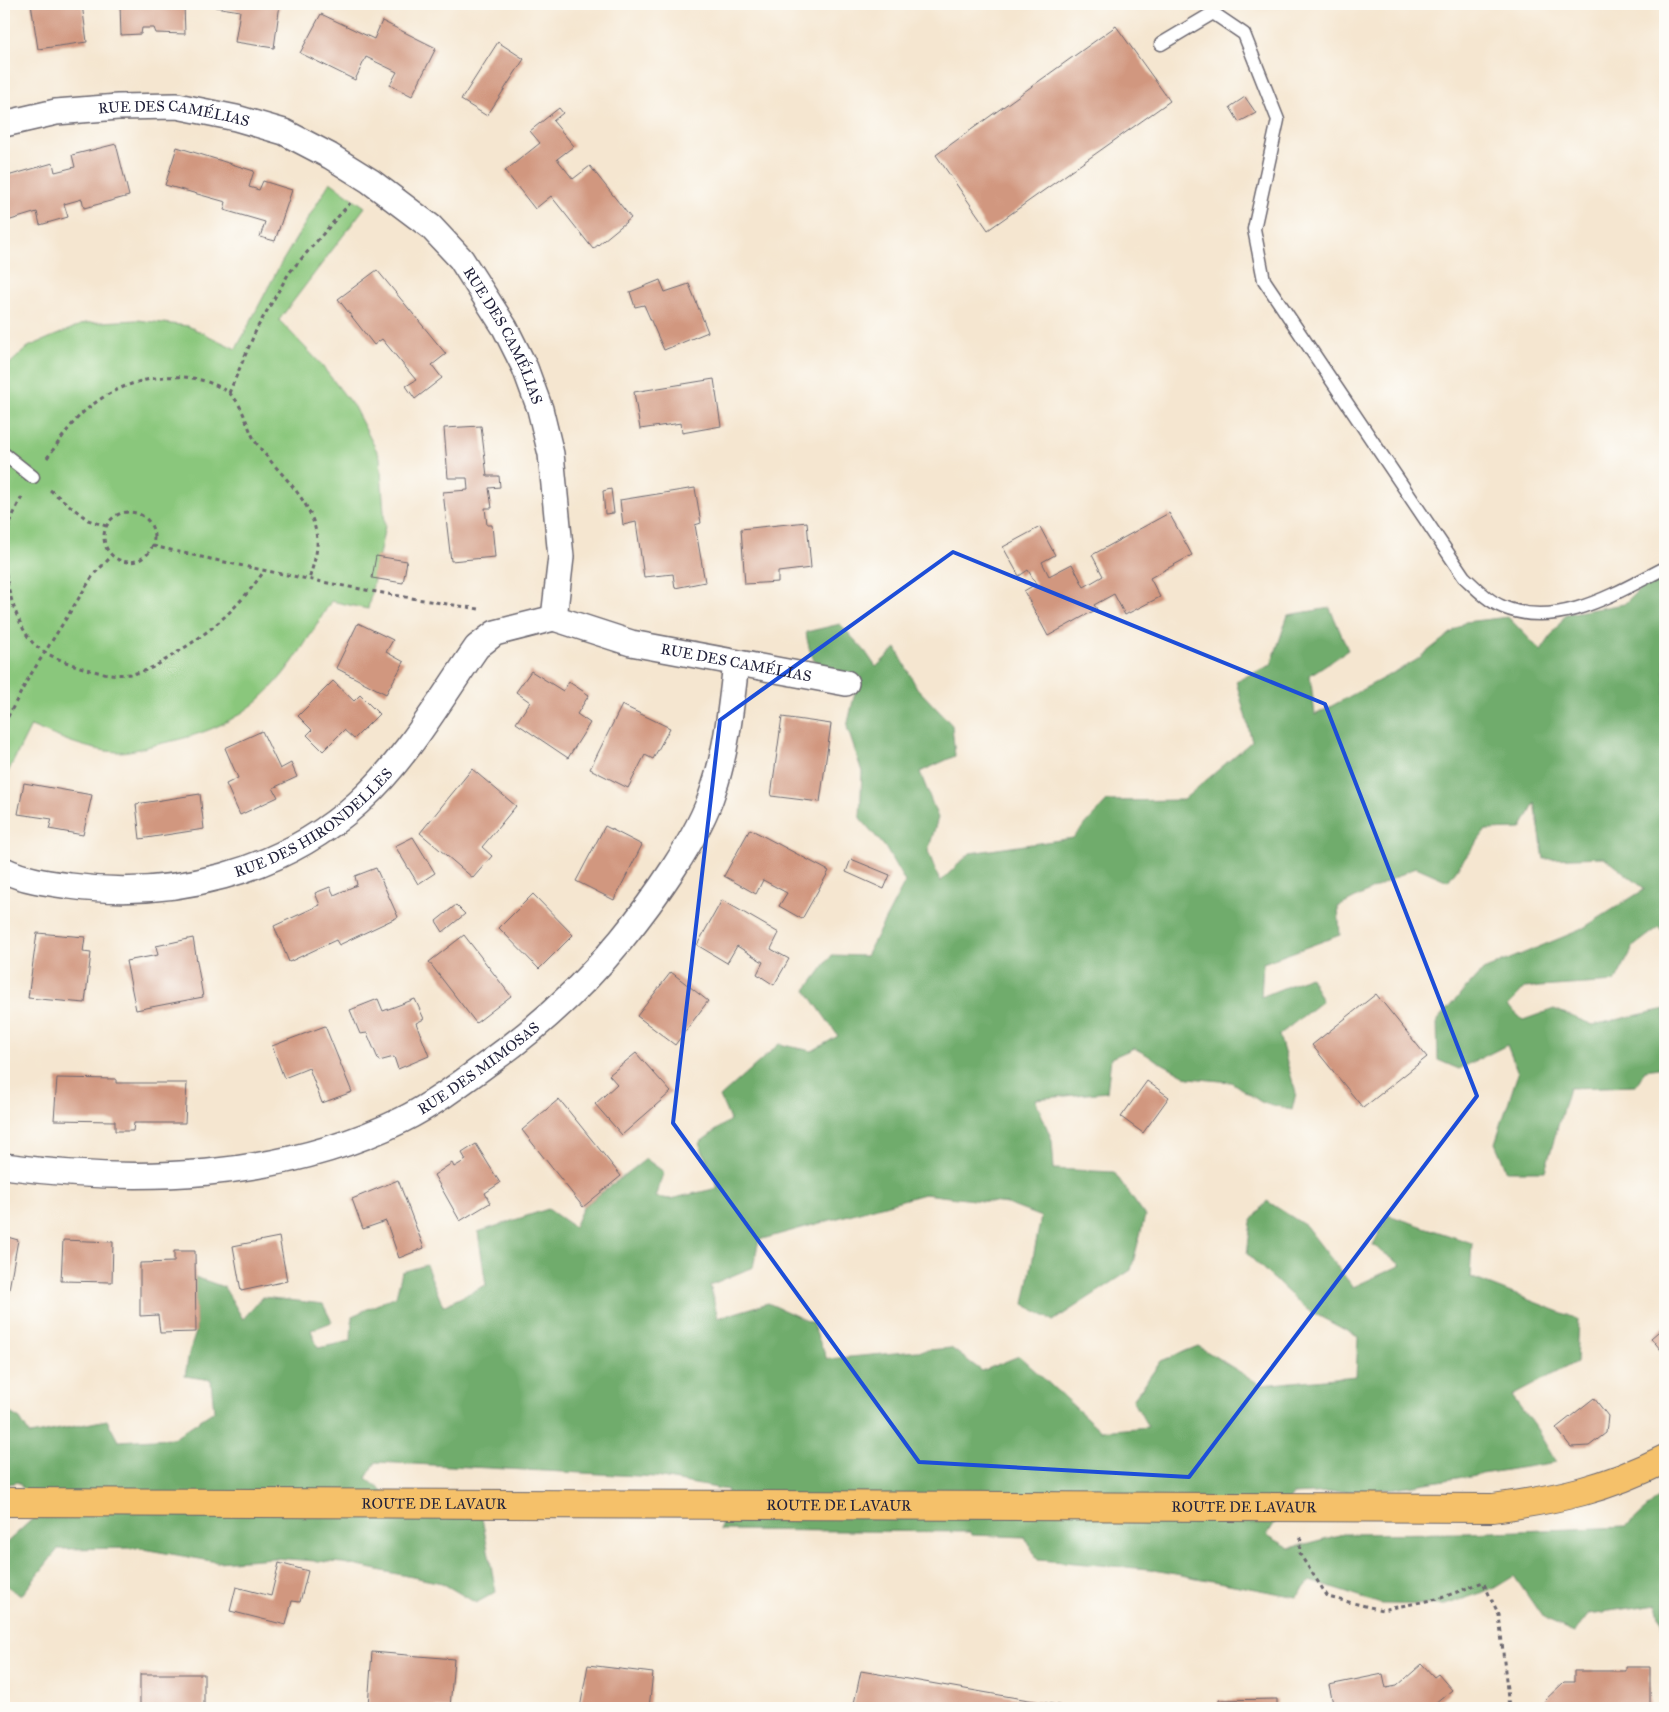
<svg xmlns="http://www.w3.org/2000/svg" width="1669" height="1712" viewBox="0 0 1669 1712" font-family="'IM FELL Great Primer',serif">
<rect width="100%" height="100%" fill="#fdfcf7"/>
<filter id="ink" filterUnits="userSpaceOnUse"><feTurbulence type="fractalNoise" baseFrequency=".02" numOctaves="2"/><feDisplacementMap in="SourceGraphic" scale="10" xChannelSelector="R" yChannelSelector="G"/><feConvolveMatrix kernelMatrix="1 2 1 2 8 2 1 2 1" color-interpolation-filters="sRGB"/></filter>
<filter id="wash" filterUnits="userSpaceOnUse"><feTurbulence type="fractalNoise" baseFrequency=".0096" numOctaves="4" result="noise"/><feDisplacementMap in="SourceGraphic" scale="20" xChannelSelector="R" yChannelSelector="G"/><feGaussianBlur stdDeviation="1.12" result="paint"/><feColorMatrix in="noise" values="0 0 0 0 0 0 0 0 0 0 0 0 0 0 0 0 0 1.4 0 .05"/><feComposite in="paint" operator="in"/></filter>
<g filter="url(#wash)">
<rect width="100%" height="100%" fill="#f5e6d0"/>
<path fill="#8ac77c" stroke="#56745c" d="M 330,182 L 365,207 L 279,320 L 319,362 L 354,407 L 380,457 L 385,526 L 368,609 L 331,601 C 285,678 258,724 163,743 C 149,746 132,752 118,752 C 88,751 58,737 31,726 L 4,780 L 4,369 L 28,347 L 85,323 L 137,320 L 188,326 L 236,349 L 280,265 Z"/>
<path fill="#6fac6c" stroke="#486754" d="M 1665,569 L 1665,934 L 1659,927 L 1634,946 L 1615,982 L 1524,988 L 1508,1006 L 1523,1020 L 1554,1009 L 1593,1025 L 1665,1009 L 1665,1067 L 1645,1070 L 1636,1086 L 1569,1088 L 1545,1171 L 1507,1171 L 1495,1143 L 1518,1073 L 1507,1045 L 1459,1069 L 1438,1060 L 1437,1020 L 1483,970 L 1580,930 L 1645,889 L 1604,857 L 1544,859 L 1535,803 L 1521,829 L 1486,830 L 1448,881 L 1416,867 L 1338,907 L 1340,935 L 1263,963 L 1261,997 L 1310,977 L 1322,1001 L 1279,1035 L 1296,1093 L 1292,1110 L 1261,1102 L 1231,1082 L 1189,1078 L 1134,1048 L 1111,1058 L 1107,1092 L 1035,1099 L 1052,1140 L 1054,1169 L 1114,1172 L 1145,1216 L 1131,1270 L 1053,1321 L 1024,1304 L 1041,1217 L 1007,1204 L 924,1194 L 759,1240 L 753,1267 L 710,1285 L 718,1318 L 768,1303 L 812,1323 L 827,1359 L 951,1348 L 982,1371 L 1019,1356 L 1101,1431 L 1148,1427 L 1133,1400 L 1161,1361 L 1198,1346 L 1261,1385 L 1356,1376 L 1358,1337 L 1306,1309 L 1247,1254 L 1251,1222 L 1267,1201 L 1306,1226 L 1353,1287 L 1401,1265 L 1373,1245 L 1388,1215 L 1472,1243 L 1470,1277 L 1578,1319 L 1576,1362 L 1512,1396 L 1537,1430 L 1556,1462 L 1389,1489 L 1293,1494 L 1267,1535 L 1290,1548 L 1343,1534 L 1466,1533 L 1626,1527 L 1665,1492 L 1665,1639 L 1657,1604 L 1589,1614 L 1575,1632 L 1543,1618 L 1514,1576 L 1493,1589 L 1445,1605 L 1381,1604 L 1310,1581 L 1297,1597 L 1149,1569 L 1038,1560 L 1025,1537 L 972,1535 L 970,1532 L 720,1530 L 728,1490 L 656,1477 L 376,1462 L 366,1478 L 391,1498 L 397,1520 L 481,1513 L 496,1592 L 476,1603 L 442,1583 L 343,1563 L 274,1558 L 217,1562 L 137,1548 L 58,1549 L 21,1596 L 4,1584 L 4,1545 L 40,1512 L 18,1482 L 4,1485 L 4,1409 L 20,1419 L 30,1435 L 107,1420 L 118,1441 L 173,1438 L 214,1411 L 211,1380 L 185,1376 L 189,1353 L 196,1332 L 195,1277 L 224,1287 L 243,1319 L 263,1297 L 323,1304 L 332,1322 L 311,1330 L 318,1348 L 351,1341 L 352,1316 L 396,1296 L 402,1272 L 426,1265 L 443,1306 L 486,1285 L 478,1232 L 548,1209 L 574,1227 L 583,1207 L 646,1159 L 664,1172 L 655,1197 L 670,1199 L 718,1188 L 699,1143 L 730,1120 L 720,1097 L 779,1044 L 812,1051 L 838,1036 L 806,990 L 832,955 L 866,956 L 905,882 L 885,847 L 860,818 L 862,772 L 847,727 L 855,692 C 825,676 811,669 806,632 L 840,624 L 865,651 L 876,667 L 896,648 L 917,688 L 952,725 L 955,756 L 920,772 L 938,818 L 928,851 L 940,882 L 970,853 L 1073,838 L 1107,801 L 1183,800 L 1252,741 L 1236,681 L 1271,665 L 1288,615 L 1330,608 L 1348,650 L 1310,675 L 1315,715 L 1415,661 L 1465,622 L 1508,617 L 1541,651 L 1566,614 L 1624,604 L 1658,571 Z"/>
<g id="blocks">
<g fill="#d1977f">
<path d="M 31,4 L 82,4 L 87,42 L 38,49 Z"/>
<path d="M 120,4 L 184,4 L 185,34 L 156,33 L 154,28 L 142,28 L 141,34 L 121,35 Z"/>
<path d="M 215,4 L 280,4 L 274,48 L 235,42 L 240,11 L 215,7 Z"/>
<path d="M 321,14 L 374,39 L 382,21 L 436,48 L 412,96 L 390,85 L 397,72 L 366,57 L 355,80 L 300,53 Z"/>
<path d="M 1116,26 L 1170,101 L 988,230 L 936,155 Z"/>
<path d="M 498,42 L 524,59 L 487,116 L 461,100 Z"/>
<path d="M 1245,97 L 1256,113 L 1239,122 L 1230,107 Z"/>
<path d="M 559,108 L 563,113 L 553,121 L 574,146 L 557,159 L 573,179 L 590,166 L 631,218 L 593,249 L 551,196 L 535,209 L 505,171 L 540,143 L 530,131 Z"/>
<path d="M 116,144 L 129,196 L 84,208 L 82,199 L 64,204 L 68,217 L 40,225 L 37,212 L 4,222 L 4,177 L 53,163 L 55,172 L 75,167 L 72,155 Z"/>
<path d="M 177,147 L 254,171 L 249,187 L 259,190 L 263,181 L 292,190 L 275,241 L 260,237 L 265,222 L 224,210 L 226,202 L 165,185 Z"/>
<path d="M 377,270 L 446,354 L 432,365 L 442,378 L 415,399 L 406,386 L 416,380 L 382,339 L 374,345 L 338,299 Z"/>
<path d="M 660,280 L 665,292 L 689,284 L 708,332 L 664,350 L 644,305 L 635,307 L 630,292 Z"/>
<path d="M 714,379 L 721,426 L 682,433 L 681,423 L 640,429 L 634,392 Z"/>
<path d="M 481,426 L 487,476 L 499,476 L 500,487 L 489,488 L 492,508 L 485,508 L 487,525 L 492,525 L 495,557 L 451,561 L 443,492 L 468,490 L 467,478 L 448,478 L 444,428 Z"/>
<path d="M 695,488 L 701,523 L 695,525 L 705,582 L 675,588 L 673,574 L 644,577 L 636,522 L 623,525 L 620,500 Z"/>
<path d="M 611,489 L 614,513 L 605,514 L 603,491 Z"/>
<path d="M 1169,513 L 1192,555 L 1150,578 L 1160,597 L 1125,615 L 1114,594 L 1094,605 L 1097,609 L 1048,636 L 1024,591 L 1036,584 L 1028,570 L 1019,576 L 1003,547 L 1040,527 L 1055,555 L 1042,562 L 1049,576 L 1072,564 L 1084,587 L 1103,576 L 1092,555 Z"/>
<path d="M 807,522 L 811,568 L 778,572 L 778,582 L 745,584 L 741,529 Z"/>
<path d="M 376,556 L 407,561 L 403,583 L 372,578 Z"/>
<path d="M 358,623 L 393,640 L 386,652 L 404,662 L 386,694 L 336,668 Z"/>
<path d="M 531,671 L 563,691 L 569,682 L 589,695 L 577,714 L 590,723 L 568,758 L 516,723 L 530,702 L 516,692 Z"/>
<path d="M 333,681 L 354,701 L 360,695 L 379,714 L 354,739 L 344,730 L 323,751 L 307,735 L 312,730 L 298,716 Z"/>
<path d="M 622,705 L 670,728 L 653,759 L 645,755 L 628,788 L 590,769 Z"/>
<path d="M 782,717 L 831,724 L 820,802 L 771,796 Z"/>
<path d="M 262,731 L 280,769 L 291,763 L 297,777 L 273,788 L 278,797 L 240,815 L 226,784 L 238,778 L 225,748 Z"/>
<path d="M 472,769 L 516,806 L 482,847 L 492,856 L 473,878 L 420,833 Z"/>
<path d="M 24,783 L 92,795 L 83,835 L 49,829 L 52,819 L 18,814 Z"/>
<path d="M 200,794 L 204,829 L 140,839 L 136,804 Z"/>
<path d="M 605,826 L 642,845 L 614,900 L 576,881 Z"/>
<path d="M 750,829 L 829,871 L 802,919 L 779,906 L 787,893 L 763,880 L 756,894 L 724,876 Z"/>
<path d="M 413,837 L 435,873 L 418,884 L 395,846 Z"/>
<path d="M 851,859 L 890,875 L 884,889 L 846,872 Z"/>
<path d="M 376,868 L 398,917 L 339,945 L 336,940 L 289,962 L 274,926 L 320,905 L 315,893 L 330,887 L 334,895 L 357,885 L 355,876 Z"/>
<path d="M 533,894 L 573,935 L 539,969 L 499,928 Z"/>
<path d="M 722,900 L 779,933 L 771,949 L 789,959 L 774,985 L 757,974 L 763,962 L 737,946 L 727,963 L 697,945 Z"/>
<path d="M 456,905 L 465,914 L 443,932 L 436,921 Z"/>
<path d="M 37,933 L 85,937 L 83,952 L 91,953 L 85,1003 L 28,998 Z"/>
<path d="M 464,935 L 511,996 L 476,1023 L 429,962 Z"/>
<path d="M 193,938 L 203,997 L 136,1010 L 126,961 L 158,955 L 156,946 Z"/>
<path d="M 671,972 L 708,1001 L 675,1045 L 637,1016 Z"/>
<path d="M 1376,994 L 1427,1057 L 1363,1108 L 1312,1045 Z"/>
<path d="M 378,999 L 383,1011 L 415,999 L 424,1019 L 416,1023 L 429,1056 L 398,1069 L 394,1057 L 379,1061 L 367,1033 L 360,1034 L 350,1010 Z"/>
<path d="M 325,1026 L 352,1092 L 322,1103 L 309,1068 L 284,1078 L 272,1046 Z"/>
<path d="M 636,1053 L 671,1092 L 622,1135 L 595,1104 L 617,1084 L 609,1075 Z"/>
<path d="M 57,1078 L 116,1079 L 116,1083 L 187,1083 L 185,1123 L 134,1123 L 133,1131 L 115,1131 L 115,1121 L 54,1120 Z"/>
<path d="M 1147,1081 L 1169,1097 L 1143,1133 L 1121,1117 Z"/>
<path d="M 559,1099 L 621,1176 L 583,1207 L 522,1130 Z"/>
<path d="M 476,1144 L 500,1183 L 485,1193 L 490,1203 L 460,1221 L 434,1175 L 452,1163 L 454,1167 L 466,1160 L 462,1153 Z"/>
<path d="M 398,1180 L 424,1248 L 399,1258 L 386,1221 L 363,1229 L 352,1199 Z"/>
<path d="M 4,1236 L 18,1240 L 7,1300 L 4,1300 Z"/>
<path d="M 279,1237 L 287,1281 L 241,1291 L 233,1246 Z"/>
<path d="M 63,1240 L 113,1242 L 112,1282 L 61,1281 Z"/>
<path d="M 174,1251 L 195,1251 L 196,1332 L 160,1333 L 158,1315 L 140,1316 L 140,1263 L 174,1262 Z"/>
<path d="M 1665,1326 L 1665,1355 L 1651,1338 Z"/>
<path d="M 1594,1398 L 1608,1416 L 1606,1433 L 1589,1446 L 1571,1447 L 1556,1428 Z"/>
<path d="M 279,1563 L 308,1571 L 300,1602 L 292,1601 L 286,1625 L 230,1611 L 236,1587 L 271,1596 Z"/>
<path d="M 372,1652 L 454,1659 L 450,1708 L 368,1706 Z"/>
<path d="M 1422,1664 L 1434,1677 L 1438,1674 L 1452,1690 L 1436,1703 L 1441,1708 L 1334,1708 L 1329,1685 L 1383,1674 L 1386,1688 L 1397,1686 Z"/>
<path d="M 588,1665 L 653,1673 L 649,1708 L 580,1708 Z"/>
<path d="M 1626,1667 L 1650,1667 L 1650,1708 L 1551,1708 L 1544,1701 L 1564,1682 L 1574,1682 L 1574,1671 L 1626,1671 Z"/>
<path d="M 861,1671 L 1069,1707 L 1069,1708 L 853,1708 Z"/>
<rect x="140" y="1674" width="64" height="34"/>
<path d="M 1277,1699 L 1277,1708 L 1219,1708 L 1219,1700 Z"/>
</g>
</g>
</g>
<g filter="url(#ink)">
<use href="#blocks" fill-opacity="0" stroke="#6c676f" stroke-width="1"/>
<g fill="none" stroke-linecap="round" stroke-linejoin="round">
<g stroke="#6c676f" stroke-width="15">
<g id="service">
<path d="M 1161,44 L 1213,13 L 1244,34 L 1278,120 L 1254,229 L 1264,280 L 1464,577 C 1476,588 1488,601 1503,607 C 1559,630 1617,592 1665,568"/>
<path d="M 4,454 L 33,477"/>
</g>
</g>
<g stroke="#6c676f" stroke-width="28">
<g id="minor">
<path id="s1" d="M 4,124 L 56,112 L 118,107 L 177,106 L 236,118 L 284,132 L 330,156 L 370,181 L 431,227 L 461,259 L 505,328 L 525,368 L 540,409 L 551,454 L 561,557 L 554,618"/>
<path id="s2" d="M 554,618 L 631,643 L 846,683"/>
<path id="s3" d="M 4,870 C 24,880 48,883 70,886 C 171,900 281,873 358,803 C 406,760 440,700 477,647 L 495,633 L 554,618"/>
<path id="s4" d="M 4,1166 C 135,1184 280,1180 402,1120 C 434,1104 464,1081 494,1059 C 541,1025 584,985 621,940 C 652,902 699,837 713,791 C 727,750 731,706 736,663"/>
</g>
</g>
<g stroke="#6c676f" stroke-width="30">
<g id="primary">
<path id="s5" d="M 4,1502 L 1493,1508 C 1560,1499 1605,1489 1665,1459"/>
</g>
</g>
<g stroke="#6c676f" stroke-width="3" stroke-dasharray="4 4" stroke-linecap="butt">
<path d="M 229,393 L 257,328 L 289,273 L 350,203"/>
<path d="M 47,458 C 60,441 73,419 91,406 C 126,377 189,364 229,393 C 245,405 247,433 260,448 C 282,477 314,501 317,540 C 318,553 312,568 309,580"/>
<path d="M 50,490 L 88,520 L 106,526"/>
<path d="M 22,497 C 14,511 8,527 5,543 C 1,571 14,622 33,643 C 45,655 65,662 80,667 C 98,673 117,677 136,673 C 151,670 164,661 176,653 C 212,631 240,606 264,571"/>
<circle cx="129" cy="537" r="25"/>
<path d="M 153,546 C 261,571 369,592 479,609"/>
<path d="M 4,724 L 28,679 L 94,574 L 112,556"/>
<path d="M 1301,1537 L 1299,1553 L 1328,1597 L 1382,1610 L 1441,1598 L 1483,1582 L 1499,1615 L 1509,1708"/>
</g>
<use href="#service" stroke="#fff" stroke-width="12"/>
<use href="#minor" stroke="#fff" stroke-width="25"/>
<use href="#primary" stroke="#f5c16b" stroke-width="28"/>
</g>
</g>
<path fill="none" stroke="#1d4ed8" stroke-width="4" stroke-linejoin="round" d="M 953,552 L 1325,704 L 1477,1096 L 1189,1477 L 919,1462 L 673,1123 L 720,720 Z"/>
<g text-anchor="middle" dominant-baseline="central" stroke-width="4.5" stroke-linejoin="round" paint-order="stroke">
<g font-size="15" fill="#22223b" stroke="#fdfcf7">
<text stroke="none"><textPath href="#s1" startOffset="172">RUE DES CAMÉLIAS</textPath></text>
<text stroke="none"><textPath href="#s1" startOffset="592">RUE DES CAMÉLIAS</textPath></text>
<text stroke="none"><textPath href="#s2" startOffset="188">RUE DES CAMÉLIAS</textPath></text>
<text stroke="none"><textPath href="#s3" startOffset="329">RUE DES HIRONDELLES</textPath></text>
<text stroke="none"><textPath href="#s4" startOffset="499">RUE DES MIMOSAS</textPath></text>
<text stroke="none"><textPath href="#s5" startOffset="430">ROUTE DE LAVAUR</textPath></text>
<text stroke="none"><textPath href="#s5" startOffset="835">ROUTE DE LAVAUR</textPath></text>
<text stroke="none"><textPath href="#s5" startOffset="1240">ROUTE DE LAVAUR</textPath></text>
</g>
</g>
<rect width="1669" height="1712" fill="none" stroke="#fdfcf7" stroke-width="20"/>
</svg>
